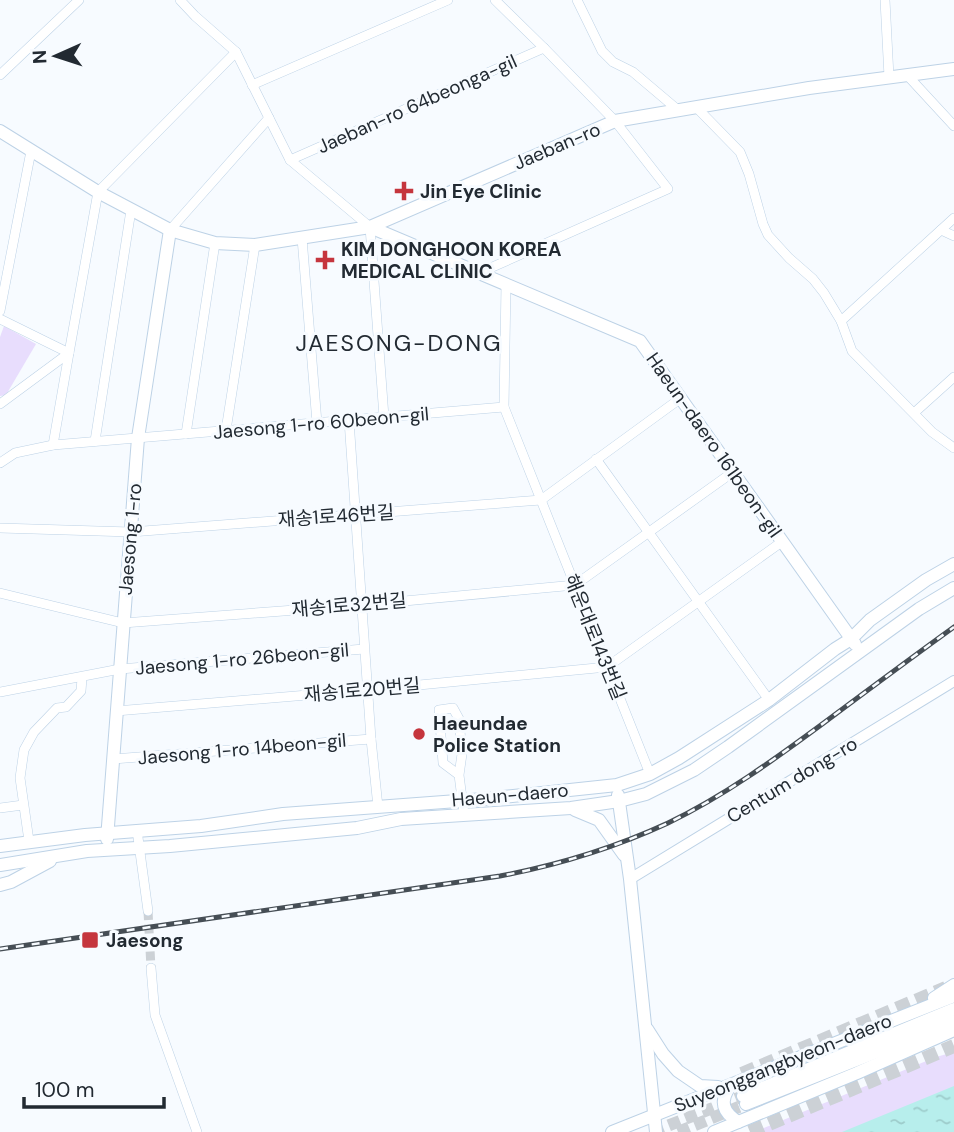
<svg xmlns="http://www.w3.org/2000/svg" width="954" height="1132" viewBox="0 0 954 1132" font-family="'DM Sans','Noto Sans KR',sans-serif">
<defs>
<pattern id="water-ripples" width="26" height="14" patternUnits="userSpaceOnUse" patternTransform="scale(1.75)"><rect width="26" height="14" fill="#b7eeec"/><path d="M2 4q2-2 4 0t4 0M15 11q2-2 4 0t4 0" fill="none" stroke="#9dcccb"/></pattern>
</defs>
<rect width="100%" height="100%" fill="#f7fbff"/>
<g fill="#e8ddfd">
<path d="M 4,326 L 36,344 L 6,395 L 0,396 L 0,337 Z"/>
<path d="M 954,1052 L 954,1132 L 754,1132 L 936,1057 Z"/>
</g>
<path fill="url(#water-ripples)" d="M 954,1086 L 954,1132 L 842,1132 Z"/>
<g fill="none" stroke-linecap="round" stroke-linejoin="round">
<path stroke="#ccd1d6" stroke-width="9" stroke-dasharray="9 4.5" stroke-linecap="butt" d="M 148,911 L 151,968"/>
<g stroke="#ccd1d6" stroke-width="12" stroke-dasharray="12 6" stroke-linecap="butt">
<path d="M 652,1132 L 743,1096"/>
<path d="M 678,1132 L 746,1104"/>
</g>
<g stroke="#ccd1d6" stroke-width="14" stroke-dasharray="14 7" stroke-linecap="butt">
<path d="M 742,1074 L 946,988"/>
<path d="M 750,1132 L 954,1046"/>
</g>
<g stroke="#bdd2e6" stroke-width="10">
<g id="minor">
<path d="M 180,0 L 195,16 L 236,52 L 290,160 L 370,227 L 384,417"/>
<path d="M 577,0 L 602,51 L 613,62 L 633,72 L 678,110"/>
<path d="M 885,0 L 889,77"/>
<path d="M 0,75 L 79,0"/>
<path d="M 907,75 L 954,126"/>
<path d="M 252,85 L 448,0"/>
<path d="M 696,107 L 740,152 L 749,174 L 763,224 L 768,235 L 789,258 L 813,279 L 824,293 L 841,321 L 852,351 L 932,432 L 954,448"/>
<path d="M 290,160 L 544,48"/>
<path d="M 170,230 L 269,118"/>
<path d="M 941,230 L 954,236"/>
<path d="M 302,238 L 317,423"/>
<path d="M 479,273 L 668,189 L 615,121 L 544,48 L 495,0"/>
<path d="M 506,284 L 504,407 L 650,774"/>
<path d="M 0,311 L 31,151"/>
<path d="M 0,319 L 69,353 L 53,445"/>
<path d="M 841,321 L 954,218"/>
<path d="M 0,404 L 69,353 L 98,192 L 236,52"/>
<path d="M 914,413 L 954,377"/>
<path d="M 349,420 L 371,739 L 378,807"/>
<path d="M 226,430 L 255,245"/>
<path d="M 186,434 L 215,243"/>
<path d="M 95,441 L 131,210"/>
<path d="M 596,459 L 769,700"/>
<path d="M 0,463 L 15,453 L 53,445 L 504,407"/>
<path d="M 0,528 L 131,532 L 541,500 L 681,398"/>
<path d="M 0,593 L 123,623 L 362,605 L 575,585 L 733,472"/>
<path d="M 0,692 L 120,669 L 364,649"/>
<path d="M 116,711 L 367,690 L 607,667 L 783,541"/>
<path d="M 113,759 L 371,739"/>
<path d="M 459,775 L 443,763 L 439,710 L 453,708 L 459,719 L 462,754 L 459,775 L 464,814"/>
<path d="M 0,808 L 23,805"/>
<path d="M 137,830 L 148,911"/>
<path d="M 29,841 L 20,778 L 24,750 L 34,732 L 57,708 L 66,707 L 81,691 L 82,678"/>
<path d="M 151,968 L 155,1015 L 197,1132"/>
</g>
</g>
<g stroke="#bdd2e6" stroke-width="12">
<path id="tertiary" d="M 630,879 L 954,681"/>
</g>
<g stroke="#bdd2e6" stroke-width="14">
<g id="secondary">
<path d="M 0,131 L 98,192 L 170,230 L 215,243 L 255,245 L 370,227 L 615,121 L 809,88 L 954,69"/>
<path d="M 370,227 L 640,341 L 855,644"/>
<path d="M 618,795 L 630,879 L 656,1132"/>
<path d="M 575,810 L 599,820 L 624,855"/>
<path d="M 107,839 L 138,438 L 170,230"/>
<path d="M 0,846 L 85,835 L 201,826 L 283,814 L 484,799 L 617,785 L 650,774 L 679,758 L 769,700 L 835,649 L 851,639 L 870,620 L 926,580 L 954,564"/>
<path d="M 0,865 L 87,851 L 170,846 L 357,828 L 401,819 L 571,808 L 619,801 L 646,794 L 694,770 L 728,747 L 919,609 L 954,588"/>
<path d="M 0,885 L 11,882 L 50,861"/>
<path d="M 934,998 L 954,985"/>
<path d="M 647,1029 L 663,1054 L 678,1071 L 700,1086 L 718,1087"/>
<path d="M 730,1086 C 719,1102 723,1112 738,1122"/>
<path d="M 743,1096 L 954,1009"/>
<path d="M 746,1104 L 954,1021"/>
<path d="M 612,1132 L 954,996"/>
<path d="M 714,1132 L 857,1073 L 954,1030"/>
</g>
</g>
<use href="#minor" stroke="#fff" stroke-width="9"/>
<use href="#tertiary" stroke="#fff" stroke-width="10"/>
<use href="#secondary" stroke="#fff" stroke-width="12"/>
<g stroke="#464e55" stroke-width="5">
<path id="rail" d="M 0,949 L 500,876 C 558,865 614,848 668,823 C 724,796 775,759 825,722 C 868,690 911,658 954,627"/>
</g>
<use href="#rail" stroke="#f7fbff" stroke-width="2.5" stroke-dasharray="8" stroke-linecap="butt"/>
</g>
<g fill="#c5353d" stroke="#f7fbff" stroke-width="2.5">
<path d="M400.5 180.5h7v7h7v7h-7v7h-7v-7h-7v-7h7z"/>
<path d="M321.5 249.5h7v7h7v7h-7v7h-7v-7h-7v-7h7z"/>
<circle cx="419" cy="734" r="7"/>
<rect x="81" y="931" width="18" height="18" rx="3.5"/>
</g>
<g text-anchor="middle" dominant-baseline="central" stroke-width="6" stroke-linejoin="round" paint-order="stroke">
<g font-size="19" fill="#222a32" stroke="#f7fbff">
<text transform="translate(417 104) rotate(-24)">Jaeban-ro 64beonga-gil</text>
<text transform="translate(557 146) rotate(-23)">Jaeban-ro</text>
<text transform="translate(321 423) rotate(-5)">Jaesong 1-ro 60beon-gil</text>
<text transform="translate(714 445) rotate(55)">Haeun-daero 161beon-gil</text>
<text transform="translate(336 516) rotate(-4)">재송1로46번길</text>
<text transform="translate(130 539) rotate(-85)">Jaesong 1-ro</text>
<text transform="translate(349 605) rotate(-5)">재송1로32번길</text>
<text transform="translate(595 637) rotate(68)">해운대로143번길</text>
<text transform="translate(242 659) rotate(-5)">Jaesong 1-ro 26beon-gil</text>
<text transform="translate(362 690) rotate(-5)">재송1로20번길</text>
<text transform="translate(242 749) rotate(-5)">Jaesong 1-ro 14beon-gil</text>
<text transform="translate(792 780) rotate(-31)">Centum dong-ro</text>
<text transform="translate(510 795) rotate(-5)">Haeun-daero</text>
<text transform="translate(783 1063) rotate(-22)">Suyeonggangbyeon-daero</text>
</g>
<g font-size="19" font-weight="bold" fill="#222a32" stroke="#f7fbff" text-anchor="start">
<text x="420" y="191">Jin Eye Clinic</text>
<text x="341" y="249">KIM DONGHOON KOREA<tspan x="341" dy="22">MEDICAL CLINIC</tspan></text>
<text x="433" y="723">Haeundae<tspan x="433" dy="22">Police Station</tspan></text>
<text x="106" y="940">Jaesong</text>
</g>
<g font-size="23" letter-spacing="2" fill="#222a32" stroke="#f7fbff">
<text x="399" y="343">JAESONG-DONG</text>
</g>
</g>
<g transform="translate(56 56) rotate(267)" stroke="#f7fbff" stroke-width="5" paint-order="stroke">
<path d="M0-5L12 26L0 18L-12 26Z" fill="#222a32"/>
<text y="-10" font-size="19" font-weight="bold" text-anchor="middle" fill="#222a32">N</text>
</g>
<path d="M24 1097v10h140v-10" fill="none" stroke="#222a32" stroke-width="3.5"/>
<text x="35" y="1097" font-size="21" fill="#222a32" stroke="#f7fbff" stroke-width="5" paint-order="stroke">100 m</text>
</svg>
